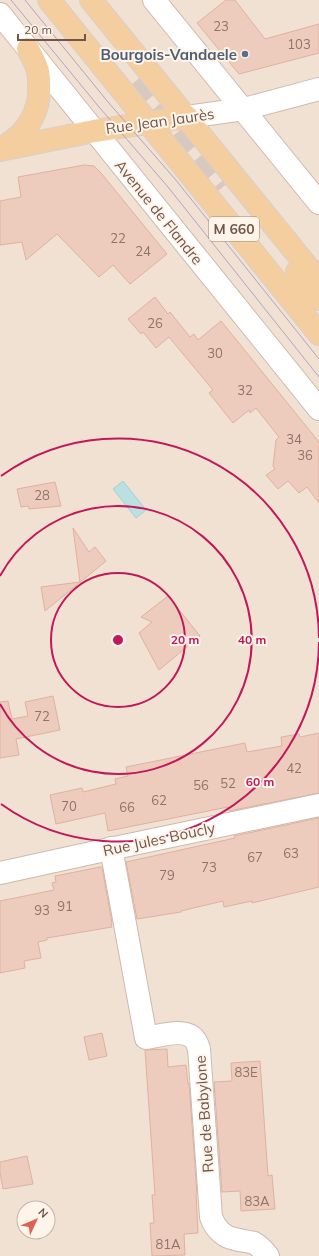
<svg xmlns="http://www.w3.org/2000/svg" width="319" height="1256" viewBox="0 0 319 1256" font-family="Mulish,sans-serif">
<rect width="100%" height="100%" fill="#faefe4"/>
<path fill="#f1e1d3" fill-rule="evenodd" d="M 0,0 L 319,0 L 319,1256 L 0,1256 ZM 24,1208 L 48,1208 L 48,1232 L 24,1232 Z"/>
<path fill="#bae0e2" stroke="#a1d0d3" d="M 123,481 L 146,510 L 136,518 L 113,489 Z"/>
<g fill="#eeccbd" stroke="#dfb19f">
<path d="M 226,0 L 235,0 L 265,39 L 319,24 L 319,53 L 239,74 L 197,23 Z"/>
<path d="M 84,165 L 94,166 L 101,173 L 167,254 L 130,284 L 113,265 L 99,277 L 57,234 L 26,260 L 22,242 L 0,245 L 0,201 L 21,197 L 18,177 Z"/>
<path d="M 155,297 L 168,314 L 170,312 L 190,337 L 194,334 L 198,340 L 221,321 L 319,442 L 319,503 L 307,487 L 299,493 L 288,481 L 278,489 L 266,475 L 275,469 L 273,466 L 276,440 L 279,437 L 256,408 L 250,413 L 249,410 L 233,423 L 209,393 L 213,390 L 169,337 L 156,348 L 143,332 L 141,334 L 128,319 Z"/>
<path d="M 55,482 L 61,506 L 29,509 L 28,506 L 21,507 L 17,489 Z"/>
<path d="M 73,528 L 89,552 L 95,547 L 106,561 L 45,611 L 41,587 L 80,582 Z"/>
<path d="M 168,596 L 200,636 L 159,670 L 139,633 L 152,622 L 141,617 Z"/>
<path d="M 53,696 L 60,730 L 16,739 L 19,755 L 0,758 L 0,702 L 8,701 L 12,719 L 28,716 L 25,702 Z"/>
<path d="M 319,733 L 319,793 L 229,811 L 228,807 L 108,831 L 105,813 L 56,824 L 50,795 L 82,788 L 83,792 L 116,784 L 115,779 L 128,776 L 126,767 L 245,743 L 247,752 L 282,746 L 281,737 L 299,734 L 300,737 Z"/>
<path d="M 319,818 L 319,887 L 252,903 L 252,901 L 224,907 L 223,901 L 181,911 L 181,912 L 137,919 L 126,862 L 235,838 L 234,836 Z"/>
<path d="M 100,867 L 102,867 L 112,923 L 111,924 L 112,927 L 47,938 L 47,940 L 38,942 L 41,958 L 24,961 L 25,968 L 0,973 L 0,901 L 54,890 L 52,883 L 56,882 L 55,876 Z"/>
<path d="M 102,1033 L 107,1056 L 89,1060 L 84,1037 Z"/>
<path d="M 167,1049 L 168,1067 L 186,1065 L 188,1084 L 189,1083 L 197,1194 L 196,1194 L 198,1233 L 184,1234 L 185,1255 L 152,1256 L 150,1223 L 154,1223 L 152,1195 L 155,1195 L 145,1050 Z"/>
<path d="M 260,1061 L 268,1176 L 272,1175 L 275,1209 L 241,1211 L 240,1191 L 222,1192 L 214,1082 L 232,1081 L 231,1063 Z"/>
<path d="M 27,1156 L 33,1184 L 3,1189 L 0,1173 L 0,1162 Z"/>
</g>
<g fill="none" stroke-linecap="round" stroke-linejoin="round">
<path stroke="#d8c8be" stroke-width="22" stroke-dasharray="22 11" stroke-linecap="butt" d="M 131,85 L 218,191"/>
<g stroke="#cdb9ae" stroke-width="24">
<g id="minor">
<path d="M 111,848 L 146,1038 C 159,1036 186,1027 195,1040 C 197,1042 198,1046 199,1049 L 211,1217 C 215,1228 223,1237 235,1239 C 241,1241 248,1241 254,1243 C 260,1246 264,1251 268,1256"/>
<path d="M 0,873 L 105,850 L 319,805"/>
</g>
</g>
<g stroke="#cdb9ae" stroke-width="24">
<g id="tertiary">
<path d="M 154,0 L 319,203"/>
<path d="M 0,14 L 319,409"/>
</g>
</g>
<g stroke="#cfb8ab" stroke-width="24">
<path id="secondary" d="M 187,117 L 244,109 L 319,89"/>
</g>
<g stroke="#d7cfcd" stroke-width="24">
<g id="primary">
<path d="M 49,0 L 319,334"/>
<path d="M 91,0 L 319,281"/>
<path d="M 4,147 C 27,133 41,111 39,83 C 39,79 39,73 37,68 C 35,62 31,55 28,49"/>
<path d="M 0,150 L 94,131 L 187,117"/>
<path d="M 297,272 L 319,299"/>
</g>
</g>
<use href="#minor" stroke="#fff" stroke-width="22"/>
<use href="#tertiary" stroke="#fff" stroke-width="22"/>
<use href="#secondary" stroke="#fff" stroke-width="22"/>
<use href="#primary" stroke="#f5cea0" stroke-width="22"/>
<g stroke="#b1a3c3" stroke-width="1">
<path d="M 11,0 L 99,107 L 168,187 L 319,377"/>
<path d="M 25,0 L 108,102 L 175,179 L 319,359"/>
</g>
</g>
<g fill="none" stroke="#c2185b" stroke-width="2">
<circle cx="118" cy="640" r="67"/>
<path d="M0 576A134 134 0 1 1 0 704"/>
<path d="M319 642A201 201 0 0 1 1 804M1 476A201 201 0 0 1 319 638"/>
</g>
<circle fill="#5c6f8a" stroke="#fef4e9" stroke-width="1.5" cx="245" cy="54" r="4"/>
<g text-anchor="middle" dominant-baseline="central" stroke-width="4" stroke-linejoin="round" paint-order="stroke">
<g font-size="13" fill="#907368">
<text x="221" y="26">23</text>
<text x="299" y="44">103</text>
<text x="118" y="238">22</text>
<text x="143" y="251">24</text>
<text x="155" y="323">26</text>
<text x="215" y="353">30</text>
<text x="245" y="390">32</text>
<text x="294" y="439">34</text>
<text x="305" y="455">36</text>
<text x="42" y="495">28</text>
<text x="42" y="716">72</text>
<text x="294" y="768">42</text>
<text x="228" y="783">52</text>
<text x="201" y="785">56</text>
<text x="159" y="800">62</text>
<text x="69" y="806">70</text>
<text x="127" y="807">66</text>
<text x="291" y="853">63</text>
<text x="255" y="857">67</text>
<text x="209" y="867">73</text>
<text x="167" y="875">79</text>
<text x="65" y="906">91</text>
<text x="42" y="910">93</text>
<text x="246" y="1072">83E</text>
<text x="257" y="1201">83A</text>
<text x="168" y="1244">81A</text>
</g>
<rect fill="#fef4e9" stroke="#9b857a" stroke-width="1" x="209" y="217" width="50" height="24" rx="3"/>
<g font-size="14" font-weight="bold" fill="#71554b">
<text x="234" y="229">M 660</text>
</g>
<g font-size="15" font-weight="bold" fill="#4e5e75" stroke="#fef4e9" text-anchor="end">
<text x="237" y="54">Bourgois-Vandaele</text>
</g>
<g font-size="15" fill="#71554b" stroke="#fef4e9">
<text transform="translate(160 121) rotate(-8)">Rue Jean Jaurès</text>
<text transform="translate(159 212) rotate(51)">Avenue de Flandre</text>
<text transform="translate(159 839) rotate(-12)">Rue Jules Boucly</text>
<text transform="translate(204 1114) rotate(-94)">Rue de Babylone</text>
</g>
</g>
<circle cx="118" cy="640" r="6" fill="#c2185b" stroke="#fef4e9" stroke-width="2"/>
<g font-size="12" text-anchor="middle" font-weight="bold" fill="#c2185b" stroke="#fef4e9" stroke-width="4" stroke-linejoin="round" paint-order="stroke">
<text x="185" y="644">20 m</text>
<text x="252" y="644">40 m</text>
<text x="260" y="786">60 m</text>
</g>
<g transform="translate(36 1220) rotate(46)"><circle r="19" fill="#fef4e9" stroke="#c6b4aa"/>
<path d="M0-3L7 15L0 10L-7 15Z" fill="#dc6351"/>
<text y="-6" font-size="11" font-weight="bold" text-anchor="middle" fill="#71554b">N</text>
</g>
<path d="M18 34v6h67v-6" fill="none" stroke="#71554b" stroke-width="2"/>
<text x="24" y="34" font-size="12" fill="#71554b" stroke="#fef4e9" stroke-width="3" paint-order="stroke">20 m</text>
</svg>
